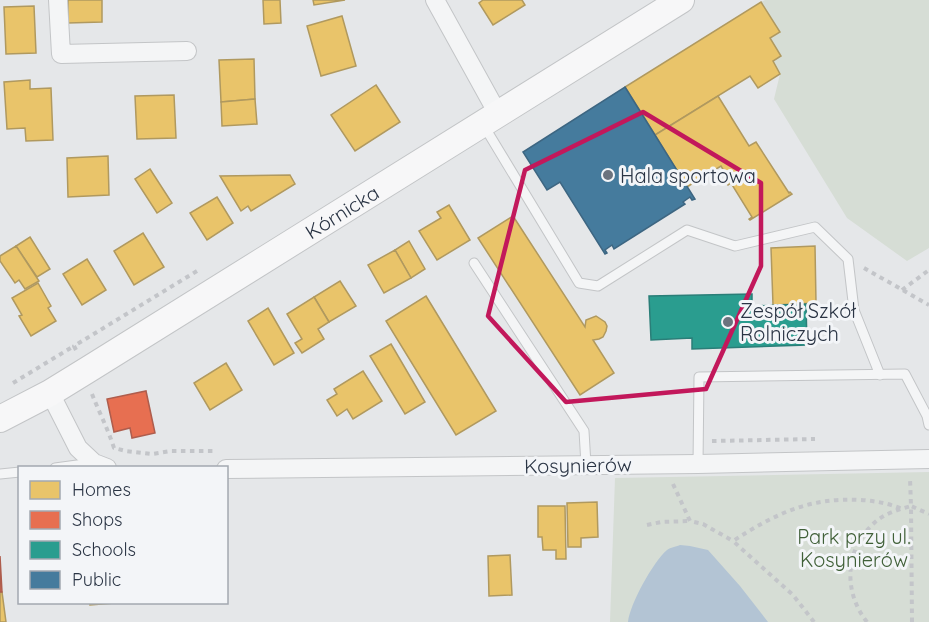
<svg xmlns="http://www.w3.org/2000/svg" width="929" height="622" viewBox="0 0 929 622" font-family="Quicksand,sans-serif">
<rect width="100%" height="100%" fill="#e5e7e9"/>
<g fill="#d6ddd5">
<path d="M 765,0 L 929,0 L 929,248 L 907,261 L 847,218 L 774,99 L 780,74 L 773,61 L 781,56 L 770,38 L 780,32 L 761,2 Z"/>
<path d="M 929,472 L 929,622 L 610,622 L 615,478 Z"/>
</g>
<path fill="#b3c4d4" d="M 680,545 L 690,546 L 708,550 L 740,586 L 768,622 L 628,622 C 630,604 653,562 667,550 C 671,547 675,547 680,545 Z"/>
<g fill="#e9c46a" stroke="#b0995f" stroke-width="1.5">
<path d="M 68,0 L 102,0 L 102,22 L 68,23 Z"/>
<path d="M 263,0 L 280,0 L 281,23 L 264,24 Z"/>
<path d="M 313,0 L 345,0 L 314,5 Z"/>
<path d="M 483,0 L 522,0 L 525,5 L 493,25 L 479,3 Z"/>
<path d="M 761,2 L 780,32 L 770,38 L 781,56 L 773,61 L 780,74 L 758,88 L 750,76 L 655,135 L 625,87 Z"/>
<path d="M 34,6 L 36,53 L 6,54 L 4,7 Z"/>
<path d="M 342,16 L 356,66 L 321,76 L 307,26 Z"/>
<path d="M 254,59 L 255,99 L 221,102 L 219,60 Z"/>
<path d="M 30,80 L 30,89 L 51,88 L 53,140 L 26,141 L 25,128 L 7,129 L 4,82 Z"/>
<path d="M 376,85 L 400,122 L 355,151 L 331,115 Z"/>
<path d="M 174,95 L 176,138 L 137,139 L 135,96 Z"/>
<path d="M 718,96 L 749,146 L 756,142 L 789,193 L 790,192 L 792,194 L 750,220 L 749,219 L 752,217 L 731,183 L 728,185 L 727,184 L 730,181 L 721,166 L 687,187 L 655,135 Z"/>
<path d="M 255,99 L 257,124 L 222,126 L 221,102 Z"/>
<path d="M 108,156 L 109,195 L 68,197 L 67,158 Z"/>
<path d="M 150,169 L 172,203 L 157,213 L 135,179 Z"/>
<path d="M 290,175 L 295,184 L 251,211 L 248,206 L 241,211 L 220,176 Z"/>
<path d="M 217,197 L 233,223 L 207,240 L 190,213 Z"/>
<path d="M 449,205 L 470,240 L 437,260 L 419,231 L 441,218 L 437,212 Z"/>
<path d="M 513,216 L 585,327 L 586,320 L 596,316 L 605,322 L 607,326 L 606,331 L 603,337 L 599,339 L 593,340 L 614,373 L 580,395 L 478,238 Z"/>
<path d="M 143,233 L 164,267 L 134,285 L 114,251 Z"/>
<path d="M 30,237 L 50,269 L 37,277 L 16,246 Z"/>
<path d="M 409,241 L 425,269 L 411,278 L 395,250 Z"/>
<path d="M 16,246 L 39,281 L 25,289 L 19,280 L 15,283 L 0,261 L 0,256 Z"/>
<path d="M 815,246 L 816,303 L 773,305 L 771,248 Z"/>
<path d="M 395,250 L 411,278 L 384,293 L 368,265 Z"/>
<path d="M 87,259 L 106,290 L 82,305 L 63,274 Z"/>
<path d="M 340,281 L 356,306 L 329,322 L 314,297 Z"/>
<path d="M 38,283 L 51,306 L 48,308 L 56,321 L 31,336 L 19,316 L 22,315 L 12,298 Z"/>
<path d="M 426,296 L 496,411 L 456,435 L 386,321 Z"/>
<path d="M 314,297 L 329,322 L 318,329 L 324,339 L 302,353 L 295,343 L 302,339 L 287,314 Z"/>
<path d="M 268,308 L 294,353 L 274,365 L 248,321 Z"/>
<path d="M 391,344 L 425,402 L 405,414 L 370,356 Z"/>
<path d="M 226,363 L 242,390 L 210,410 L 194,383 Z"/>
<path d="M 363,371 L 382,401 L 353,419 L 347,409 L 337,416 L 327,400 L 337,394 L 334,389 Z"/>
<path d="M 597,502 L 598,537 L 581,538 L 581,547 L 568,547 L 567,503 Z"/>
<path d="M 538,506 L 565,506 L 566,559 L 556,559 L 556,550 L 543,550 L 542,537 L 538,537 Z"/>
<path d="M 510,555 L 512,595 L 489,596 L 488,556 Z"/>
<path d="M 0,592 L 2,592 L 6,622 L 0,622 Z"/>
<path d="M 90,602 L 128,602 L 90,605 Z"/>
</g>
<g fill="#e76f51" stroke="#ae5d4d" stroke-width="1.5">
<path d="M 146,391 L 155,433 L 132,438 L 130,428 L 114,432 L 107,399 Z"/>
<path d="M 0,556 L 2,592 L 0,592 Z"/>
</g>
<path fill="#2a9d8f" stroke="#2a7e78" stroke-width="1.5" d="M 752,294 L 752,306 L 806,304 L 807,345 L 692,349 L 692,338 L 651,340 L 649,296 Z"/>
<path fill="#457b9d" stroke="#3d6682" stroke-width="1.5" d="M 625,87 L 695,199 L 692,200 L 690,197 L 683,202 L 685,204 L 614,249 L 612,245 L 605,250 L 607,253 L 605,254 L 560,182 L 547,190 L 523,152 Z"/>
<g fill="none" stroke-linecap="round" stroke-linejoin="round">
<g stroke="#c3c5c7" stroke-width="11">
<g id="lane">
<path d="M 484,126 L 579,283 L 598,286 L 687,230 L 735,246 L 815,227 L 848,259 L 854,310 L 880,375"/>
<path d="M 474,263 L 584,431 L 586,465"/>
<path d="M 698,464 L 699,377 L 905,374 L 927,416 L 929,425"/>
<path d="M 55,468 L 92,463"/>
<path d="M 0,474 L 20,472"/>
</g>
</g>
<g stroke="#c3c5c7" stroke-width="20">
<g id="street">
<path d="M 58,0 L 61,54 L 187,51"/>
<path d="M 435,0 L 498,114"/>
<path d="M 50,393 L 78,448 L 94,463 L 107,468"/>
<path d="M 226,469 L 698,464 L 929,459"/>
</g>
</g>
<g stroke="#c3c5c7" stroke-width="28">
<g id="secondary">
<path id="s1" d="M 0,419 L 50,393 L 89,369 L 681,0"/>
</g>
</g>
<g stroke="#c3c5c9" stroke-width="4" stroke-dasharray="4.5 4.5" stroke-linecap="butt">
<path d="M 864,268 L 929,305"/>
<path d="M 902,290 L 929,270"/>
<path d="M 76,350 L 74,346 L 197,271"/>
<path d="M 13,383 L 74,346"/>
<path d="M 92,394 C 99,412 108,429 114,448 L 126,451 L 152,454 L 171,451 L 216,451"/>
<path d="M 712,441 L 815,439"/>
<path d="M 673,484 L 690,521 L 703,524 L 733,541"/>
<path d="M 647,525 L 661,522 L 690,521"/>
<path d="M 814,622 L 793,595 L 733,541 C 775,514 809,497 861,500 C 875,501 888,503 902,509"/>
<path d="M 867,622 C 843,592 845,550 873,524 C 883,514 897,510 911,506 L 910,478"/>
<path d="M 912,622 L 911,506 L 929,514"/>
</g>
<use href="#lane" stroke="#f4f5f6" stroke-width="9"/>
<use href="#street" stroke="#f4f5f6" stroke-width="18"/>
<use href="#secondary" stroke="#f7f7f8" stroke-width="26"/>
</g>
<path fill="none" stroke="#c2185b" stroke-width="4.5" stroke-linejoin="round" d="M 643,112 L 761,183 L 761,266 L 706,389 L 566,402 L 488,316 L 525,170 Z"/>
<g fill="#6b737e" stroke="#f3f5f8" stroke-width="2">
<circle cx="608" cy="175" r="6"/>
<circle cx="728" cy="322" r="6"/>
</g>
<g text-anchor="middle" dominant-baseline="central" stroke-width="6" stroke-linejoin="round" paint-order="stroke">
<g font-size="20" fill="#2a3444" stroke="#f3f5f8" text-anchor="start">
<text x="620" y="175">Hala sportowa</text>
<text x="740" y="310">Zespół Szkół<tspan x="740" dy="23">Rolniczych</tspan></text>
</g>
<g font-size="20" fill="#2a3444" stroke="#f3f5f8">
<text stroke="none"><textPath href="#s1" startOffset="400">Kórnicka</textPath></text>
<text transform="translate(578 465) rotate(-1)">Kosynierów</text>
</g>
<g font-size="20" fill="#406038" stroke="#f3f5f8">
<text x="854" y="536">Park przy ul.<tspan x="854" dy="23">Kosynierów</tspan></text>
</g>
</g>
<rect x="18" y="466" width="210" height="138" fill="#f3f5f8" stroke="#a3a8b0" stroke-width="1.5"/>
<rect x="30" y="481" width="30" height="18" fill="#e9c46a" stroke="#a3a8b0" stroke-width="1.5"/>
<text x="72" y="496" font-size="18" fill="#2a3444">Homes</text>
<rect x="30" y="511" width="30" height="18" fill="#e76f51" stroke="#a3a8b0" stroke-width="1.5"/>
<text x="72" y="526" font-size="18" fill="#2a3444">Shops</text>
<rect x="30" y="541" width="30" height="18" fill="#2a9d8f" stroke="#a3a8b0" stroke-width="1.5"/>
<text x="72" y="556" font-size="18" fill="#2a3444">Schools</text>
<rect x="30" y="571" width="30" height="18" fill="#457b9d" stroke="#a3a8b0" stroke-width="1.5"/>
<text x="72" y="586" font-size="18" fill="#2a3444">Public</text>
</svg>
